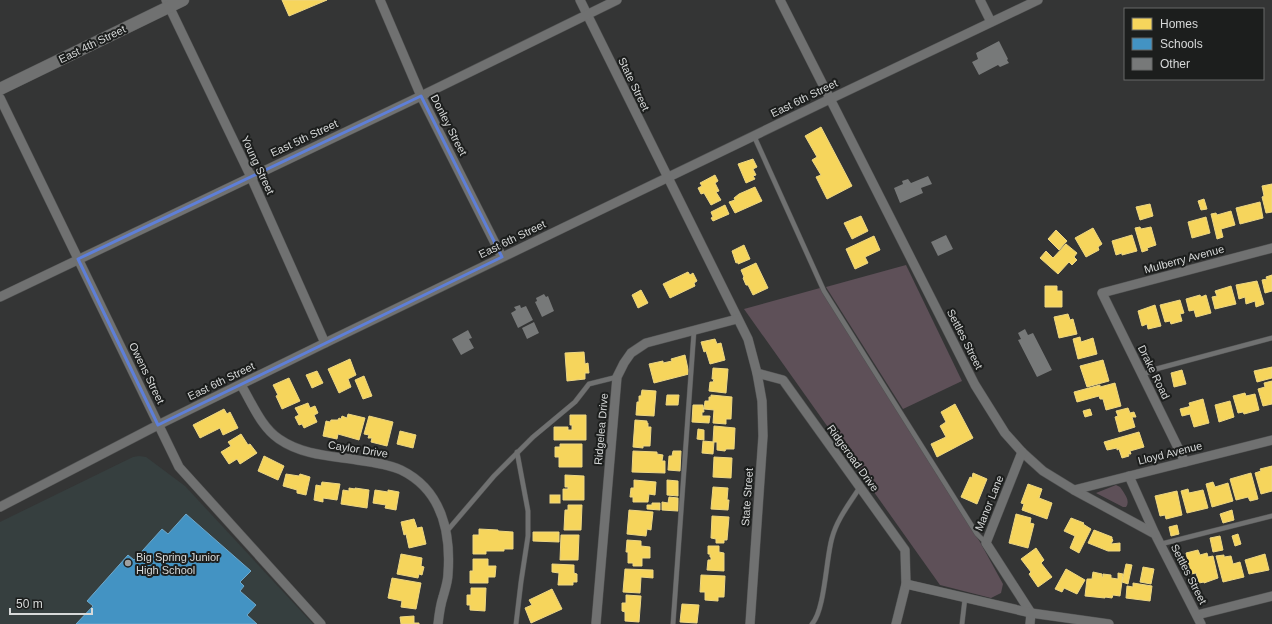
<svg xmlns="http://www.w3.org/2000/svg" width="1272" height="624" viewBox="0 0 1272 624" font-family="Arial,sans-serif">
<rect width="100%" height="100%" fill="#343535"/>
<path fill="#363f3f" d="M 139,456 L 146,457 L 185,486 L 313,624 L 0,624 L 0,522 L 133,457 Z"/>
<g fill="#5e5058">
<path d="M 906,265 L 962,381 L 903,409 L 826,287 Z"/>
<path d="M 820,288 L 980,542 L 1003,584 L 1001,593 L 991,598 L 940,585 L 744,309 Z"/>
<path d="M 1116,485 L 1120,487 C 1124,493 1131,501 1126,507 L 1123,507 L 1096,493 Z"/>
</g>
<g fill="#f6d55c" stroke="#edd682">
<path d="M 282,0 L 327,0 L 289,16 Z"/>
<path d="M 821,127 L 852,186 L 827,199 L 816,177 L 821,175 L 812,160 L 817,157 L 805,136 Z"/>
<path d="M 753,159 L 757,167 L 753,169 L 756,175 L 753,176 L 755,179 L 746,183 L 738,164 Z"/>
<path d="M 715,175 L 718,181 L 715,183 L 719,191 L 716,192 L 721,200 L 711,205 L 704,193 L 701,194 L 698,188 L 702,186 L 700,183 Z"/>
<path d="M 1272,184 L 1272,212 L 1266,213 L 1262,197 L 1264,196 L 1262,186 Z"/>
<path d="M 755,187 L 762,201 L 735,213 L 729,202 L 735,200 L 734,198 L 739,194 Z"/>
<path d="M 1204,199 L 1207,209 L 1201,210 L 1198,201 Z"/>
<path d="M 1260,202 L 1263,218 L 1240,224 L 1236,208 Z"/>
<path d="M 1150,204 L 1153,216 L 1140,220 L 1136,207 Z"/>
<path d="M 725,205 L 729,214 L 713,221 L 711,218 L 713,217 L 711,212 Z"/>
<path d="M 1231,211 L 1235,225 L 1221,229 L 1223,237 L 1217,239 L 1211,214 L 1216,213 L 1217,215 Z"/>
<path d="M 861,216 L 868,231 L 852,239 L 844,223 Z"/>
<path d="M 1206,217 L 1210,233 L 1192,238 L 1188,222 Z"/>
<path d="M 1140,227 L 1141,229 L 1151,227 L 1156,245 L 1147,248 L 1148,250 L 1142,252 L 1135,228 Z"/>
<path d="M 1093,228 L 1102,244 L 1098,247 L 1099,250 L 1086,257 L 1075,238 Z"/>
<path d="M 1056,230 L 1067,241 L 1059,250 L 1048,239 Z"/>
<path d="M 1132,235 L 1137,251 L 1122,255 L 1122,253 L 1116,255 L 1112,241 Z"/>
<path d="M 874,236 L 880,250 L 865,257 L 868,263 L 855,269 L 846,249 Z"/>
<path d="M 1066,244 L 1077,253 L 1074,257 L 1077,260 L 1072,265 L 1069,262 L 1058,274 L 1040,258 L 1046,251 L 1053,258 Z"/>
<path d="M 744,245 L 750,259 L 738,264 L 738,262 L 736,263 L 732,251 Z"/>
<path d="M 756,263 L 768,288 L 753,295 L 748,285 L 746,285 L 743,278 L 744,277 L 741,270 Z"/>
<path d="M 688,272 L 690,275 L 693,273 L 697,281 L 694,283 L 695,286 L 670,298 L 663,284 Z"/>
<path d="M 1272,275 L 1272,291 L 1265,293 L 1262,280 L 1267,279 L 1266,277 Z"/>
<path d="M 1257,281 L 1264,304 L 1256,307 L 1255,301 L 1246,304 L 1245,297 L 1239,299 L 1236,285 Z"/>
<path d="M 1045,286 L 1057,286 L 1057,291 L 1062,291 L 1062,307 L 1045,307 Z"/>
<path d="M 1231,286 L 1236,304 L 1215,309 L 1212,297 L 1217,296 L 1215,291 Z"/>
<path d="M 641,290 L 648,303 L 638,308 L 632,295 Z"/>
<path d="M 1200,295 L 1201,297 L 1206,295 L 1211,313 L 1196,317 L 1194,310 L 1189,311 L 1186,299 Z"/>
<path d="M 1180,300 L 1184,313 L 1180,314 L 1182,321 L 1171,324 L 1170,321 L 1165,322 L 1160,305 Z"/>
<path d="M 1155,305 L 1161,326 L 1148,329 L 1147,324 L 1142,326 L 1138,311 Z"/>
<path d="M 1068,314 L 1070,320 L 1073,319 L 1077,334 L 1059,338 L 1054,317 Z"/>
<path d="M 1080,337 L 1081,342 L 1093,338 L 1097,354 L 1078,359 L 1073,339 Z"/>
<path d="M 715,339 L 717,344 L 721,343 L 725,360 L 710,364 L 706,351 L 704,352 L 701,342 Z"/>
<path d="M 584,352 L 585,364 L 588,363 L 589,373 L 585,373 L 585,379 L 567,381 L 565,353 Z"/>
<path d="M 685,355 L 689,374 L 654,383 L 649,364 L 663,361 L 663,363 L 672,361 L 671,359 Z"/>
<path d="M 350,359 L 356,375 L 348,379 L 351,387 L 339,393 L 328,369 Z"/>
<path d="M 1103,360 L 1109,381 L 1087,387 L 1080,366 Z"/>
<path d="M 1272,367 L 1272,378 L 1257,382 L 1254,371 Z"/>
<path d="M 713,368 L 728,369 L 726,393 L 709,391 L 710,382 L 713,382 L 714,379 L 712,379 Z"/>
<path d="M 1182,370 L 1186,384 L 1174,387 L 1171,373 Z"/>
<path d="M 317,371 L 323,383 L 312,388 L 306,375 Z"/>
<path d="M 364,376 L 372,396 L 363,399 L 355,380 Z"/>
<path d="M 289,378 L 300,401 L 282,409 L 276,396 L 278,395 L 273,385 Z"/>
<path d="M 1272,381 L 1272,404 L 1263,406 L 1258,389 L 1265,387 L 1264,383 Z"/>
<path d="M 1115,383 L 1121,406 L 1106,410 L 1103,399 L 1100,399 L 1099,396 L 1077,402 L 1074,392 L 1100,385 L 1100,387 Z"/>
<path d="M 642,390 L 656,391 L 654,416 L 636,415 L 637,402 L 639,402 L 639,396 L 641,396 Z"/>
<path d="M 1245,393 L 1246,396 L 1255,394 L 1259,410 L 1244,414 L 1243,412 L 1238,413 L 1233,396 Z"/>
<path d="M 667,395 L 679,395 L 678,405 L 666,405 Z"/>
<path d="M 711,395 L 732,397 L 731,419 L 726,419 L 726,424 L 713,423 L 714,410 L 704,409 L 705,401 L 709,401 L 709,397 L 711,397 Z"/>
<path d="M 1203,399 L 1209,423 L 1194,427 L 1190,414 L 1182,416 L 1180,409 L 1188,407 L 1190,406 L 1189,403 Z"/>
<path d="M 1230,401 L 1234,417 L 1219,422 L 1215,405 Z"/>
<path d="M 308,403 L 310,408 L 315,406 L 318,413 L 314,415 L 317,422 L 304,428 L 302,424 L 299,425 L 295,417 L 299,415 L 295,408 Z"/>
<path d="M 955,404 L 973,438 L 937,457 L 931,444 L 946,437 L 940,426 L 946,422 L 941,412 Z"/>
<path d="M 693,405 L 703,405 L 704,412 L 702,412 L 702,416 L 710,416 L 709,423 L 692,422 Z"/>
<path d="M 1128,408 L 1130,413 L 1134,412 L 1136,417 L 1132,417 L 1135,427 L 1119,432 L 1115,417 L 1118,416 L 1116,411 Z"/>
<path d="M 224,409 L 227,414 L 230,412 L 238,428 L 223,435 L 220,428 L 200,438 L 193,425 Z"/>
<path d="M 1090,409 L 1092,415 L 1085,417 L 1083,411 Z"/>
<path d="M 348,414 L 365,418 L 359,440 L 338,434 L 337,439 L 323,436 L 326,421 L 330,422 L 331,420 L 338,420 L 339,418 L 341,419 L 342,416 L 347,418 Z"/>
<path d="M 570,415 L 586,415 L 586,440 L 554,440 L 554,427 L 568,427 L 568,430 L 572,430 L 572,425 L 570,425 Z"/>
<path d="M 369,416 L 393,422 L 387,446 L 371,442 L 372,438 L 368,438 L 369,435 L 364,434 Z"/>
<path d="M 635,420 L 647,421 L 647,423 L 648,423 L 648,427 L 651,427 L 650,446 L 643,446 L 643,448 L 633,447 Z"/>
<path d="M 714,426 L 735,428 L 734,449 L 726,449 L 725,451 L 717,450 L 717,442 L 713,442 Z"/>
<path d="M 698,429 L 704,430 L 704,440 L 697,439 Z"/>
<path d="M 400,431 L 416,435 L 413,448 L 397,444 Z"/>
<path d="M 1139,432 L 1144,447 L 1130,451 L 1131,454 L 1128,454 L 1129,456 L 1122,458 L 1119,449 L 1117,450 L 1117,448 L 1107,450 L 1104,442 Z"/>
<path d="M 241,434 L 248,445 L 250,444 L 257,453 L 240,464 L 237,459 L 229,464 L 221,452 L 231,446 L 228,442 Z"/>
<path d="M 703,441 L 714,442 L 713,454 L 702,453 Z"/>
<path d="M 560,444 L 582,444 L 582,467 L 559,467 L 559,457 L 555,457 L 555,447 L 560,447 Z"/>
<path d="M 633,451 L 657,452 L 657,454 L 663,455 L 662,461 L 665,461 L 665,473 L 632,472 Z"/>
<path d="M 673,451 L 681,451 L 680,471 L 668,470 L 669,456 L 672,456 Z"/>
<path d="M 264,456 L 284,466 L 278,480 L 258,471 Z"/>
<path d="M 714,457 L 732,458 L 731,478 L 713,477 Z"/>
<path d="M 1272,466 L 1272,491 L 1261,494 L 1255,473 L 1261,471 L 1260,469 Z"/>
<path d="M 973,473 L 987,479 L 977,504 L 961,497 L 970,477 L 972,478 Z"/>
<path d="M 1251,473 L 1258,499 L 1250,501 L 1248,497 L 1236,500 L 1230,479 Z"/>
<path d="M 286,474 L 299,476 L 300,474 L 310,477 L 306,495 L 297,493 L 297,490 L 283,486 Z"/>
<path d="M 565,475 L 584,476 L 584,500 L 563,500 L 563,489 L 568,489 L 568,487 L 565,487 Z"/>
<path d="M 634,480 L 656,482 L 655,495 L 649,494 L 648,502 L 633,502 L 633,497 L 630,497 L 631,488 L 634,488 Z"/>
<path d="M 667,480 L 678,481 L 678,496 L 667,495 Z"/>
<path d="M 322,482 L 340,484 L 337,500 L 323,498 L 323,502 L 314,500 L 316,485 L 321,486 Z"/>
<path d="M 1213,482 L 1215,487 L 1228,483 L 1233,501 L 1212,507 L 1206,484 Z"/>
<path d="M 1028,484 L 1042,489 L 1039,498 L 1052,503 L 1047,519 L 1022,510 L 1024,504 L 1021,503 Z"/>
<path d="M 713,487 L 728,488 L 727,500 L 729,500 L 728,510 L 711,509 Z"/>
<path d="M 349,488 L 355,489 L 355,488 L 369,490 L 367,508 L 341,504 L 343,490 L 349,491 Z"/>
<path d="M 1188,489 L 1189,493 L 1203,490 L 1208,508 L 1187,513 L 1181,491 Z"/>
<path d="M 375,490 L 388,492 L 388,490 L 399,492 L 396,510 L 385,508 L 386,505 L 373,503 Z"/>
<path d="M 1177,491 L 1182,515 L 1166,519 L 1165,515 L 1160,516 L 1155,496 Z"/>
<rect x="550" y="495" width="10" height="8"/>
<path d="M 669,497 L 678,498 L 678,511 L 662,510 L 662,502 L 668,503 Z"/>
<path d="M 652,503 L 660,503 L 660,510 L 647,509 L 647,505 L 652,505 Z"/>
<path d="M 568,505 L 582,505 L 581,530 L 564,530 L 565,510 L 568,510 Z"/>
<path d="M 629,510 L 653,512 L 651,530 L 647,529 L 646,536 L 627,534 Z"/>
<path d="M 1232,510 L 1234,520 L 1223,523 L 1220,514 Z"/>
<path d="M 1016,514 L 1031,518 L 1030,523 L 1034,524 L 1028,548 L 1009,543 Z"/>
<path d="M 712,516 L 729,517 L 727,540 L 724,540 L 724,543 L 716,543 L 716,539 L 711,538 Z"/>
<path d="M 1071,518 L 1084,523 L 1083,524 L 1091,529 L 1079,553 L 1070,548 L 1075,536 L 1064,531 Z"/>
<path d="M 414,519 L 417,528 L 422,527 L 426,544 L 409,548 L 406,534 L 404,535 L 401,522 Z"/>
<path d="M 1177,525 L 1179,534 L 1171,536 L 1169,527 Z"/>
<path d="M 479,529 L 498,530 L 498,531 L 513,532 L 513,549 L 504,549 L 504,551 L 486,551 L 486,554 L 473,554 L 473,535 L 479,535 Z"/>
<path d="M 1094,530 L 1112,537 L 1112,539 L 1113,540 L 1111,544 L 1120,543 L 1120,551 L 1108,551 L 1088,543 Z"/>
<path d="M 533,532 L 559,532 L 559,542 L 533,541 Z"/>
<path d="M 1238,534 L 1241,544 L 1235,546 L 1232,536 Z"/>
<path d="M 561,535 L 579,535 L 578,560 L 560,560 Z"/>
<path d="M 1220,536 L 1223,550 L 1213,552 L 1210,538 Z"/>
<path d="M 627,540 L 641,541 L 641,546 L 650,547 L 650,558 L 642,558 L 642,566 L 633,566 L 633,563 L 628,563 L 628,552 L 626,552 Z"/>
<path d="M 708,546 L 719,546 L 719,552 L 724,553 L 724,571 L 707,570 L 708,560 L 711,560 L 711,557 L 710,557 L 710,554 L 708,554 Z"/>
<path d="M 1036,548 L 1044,560 L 1041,563 L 1052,577 L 1038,587 L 1029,574 L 1031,572 L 1021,559 Z"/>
<path d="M 1198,550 L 1200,555 L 1207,553 L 1208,557 L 1213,556 L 1218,578 L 1204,583 L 1204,582 L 1199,583 L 1196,573 L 1191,574 L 1186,553 Z"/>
<path d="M 401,554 L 422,558 L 421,566 L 424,567 L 422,575 L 419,574 L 418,578 L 397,574 Z"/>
<path d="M 1265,554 L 1269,570 L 1249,574 L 1245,560 Z"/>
<path d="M 1224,555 L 1224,557 L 1231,556 L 1233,564 L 1240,562 L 1244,577 L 1223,582 L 1216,556 Z"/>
<path d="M 473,559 L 488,559 L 488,566 L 496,566 L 495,577 L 488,577 L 488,583 L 470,583 L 470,571 L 473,571 Z"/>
<path d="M 552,564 L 574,565 L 574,573 L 577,574 L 577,582 L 573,582 L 573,585 L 558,585 L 559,573 L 552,572 Z"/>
<path d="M 1126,564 L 1132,565 L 1128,584 L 1122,582 Z"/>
<path d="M 1143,567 L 1154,569 L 1151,584 L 1140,582 Z"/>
<path d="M 625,569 L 653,570 L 653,578 L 641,577 L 640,593 L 623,592 Z"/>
<path d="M 1066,569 L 1085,580 L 1077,594 L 1064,588 L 1062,592 L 1055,589 Z"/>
<path d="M 1093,572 L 1102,574 L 1102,577 L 1103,577 L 1103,574 L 1111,575 L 1111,578 L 1118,579 L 1118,573 L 1123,574 L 1120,596 L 1113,595 L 1112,598 L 1105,597 L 1105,598 L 1085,596 L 1087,579 L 1092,579 Z"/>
<path d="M 701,575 L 725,576 L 724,597 L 718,597 L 718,601 L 705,600 L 705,592 L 700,592 Z"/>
<path d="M 392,578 L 421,583 L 416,609 L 401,607 L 402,601 L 388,598 Z"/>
<path d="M 1133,583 L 1152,586 L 1150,601 L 1126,598 L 1127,586 L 1133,587 Z"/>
<path d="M 471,588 L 486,588 L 485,611 L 470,610 L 470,605 L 467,605 L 467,595 L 471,595 Z"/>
<path d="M 552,589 L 562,609 L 531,623 L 525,608 L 532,605 L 529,600 Z"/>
<path d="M 626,595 L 641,596 L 639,622 L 625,621 L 625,612 L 622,611 L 622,603 L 626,603 Z"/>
<path d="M 682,604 L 699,605 L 697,623 L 680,622 Z"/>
<path d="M 414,616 L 414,623 L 419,623 L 419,624 L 401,624 L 400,617 Z"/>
</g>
<path fill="#4393c3" stroke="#6fa8ca" d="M 186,514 L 251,571 L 240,582 L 244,586 L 240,591 L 256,605 L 247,615 L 257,624 L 76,624 L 93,606 L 87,601 L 128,555 L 134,560 L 162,529 L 168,534 Z"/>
<g fill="#777979">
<path d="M 999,41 L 1008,59 L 1007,60 L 1009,63 L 1000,67 L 998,65 L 979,75 L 972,62 L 978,59 L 976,53 Z"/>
<path d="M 928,176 L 932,184 L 921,188 L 923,193 L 900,203 L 894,188 L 903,184 L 902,181 L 908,179 L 911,183 Z"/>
<path d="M 946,235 L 953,249 L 938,256 L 931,242 Z"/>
<path d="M 544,294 L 546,297 L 548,296 L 554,311 L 542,317 L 535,302 L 537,301 L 536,298 Z"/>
<path d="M 520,305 L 521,308 L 526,306 L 533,320 L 518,328 L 511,313 L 516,310 L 514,307 Z"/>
<path d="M 534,322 L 539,333 L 527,339 L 522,328 Z"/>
<path d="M 1025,329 L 1028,335 L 1033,333 L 1052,370 L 1037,377 L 1018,340 L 1021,339 L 1018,333 Z"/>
<path d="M 468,330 L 472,338 L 469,339 L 474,348 L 461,355 L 452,339 Z"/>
</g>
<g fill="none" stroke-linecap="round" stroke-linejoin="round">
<g stroke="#515252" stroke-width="5.5">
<g id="service">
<path d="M 754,136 L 824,291 L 977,534 L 986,543"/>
<path d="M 1142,375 L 1156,369 L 1272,338"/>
<path d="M 447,531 L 494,476 L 533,437 L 575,402 L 589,384 L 617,377"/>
<path d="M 1161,544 L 1272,516"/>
<path d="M 516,624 L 521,582 L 528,536 L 528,511 L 517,452"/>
<path d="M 673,624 L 694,331"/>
<path d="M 812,624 C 825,610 826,558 832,538 C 837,519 850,503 860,487"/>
<path d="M 962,624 L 965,598"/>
</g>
</g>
<g stroke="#515252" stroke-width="10">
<g id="minor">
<path d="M 166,0 L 251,177 L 325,343"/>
<path d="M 380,0 L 421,96 L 502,257"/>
<path d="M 580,0 L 748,339 L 757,373 L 783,380 L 905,550 L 906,584 L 896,624"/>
<path d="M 780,0 L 975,385 L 1005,433 L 1022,452 L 1043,471 L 1074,490 L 1155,534 L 1201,624"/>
<path d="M 980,0 L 991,22"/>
<path d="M 0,98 L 179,467 L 321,624"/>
<path d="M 0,297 L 421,96 L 617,0"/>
<path d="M 241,385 C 252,403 261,427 279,439 C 302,455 331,456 357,460 C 372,462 388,464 401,470 C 442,490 451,533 448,574 C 448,581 445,590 443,597 C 440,606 439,615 438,624"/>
<path d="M 1022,452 L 986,543 L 1031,613 L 1030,624"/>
<path d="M 1185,462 L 1102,293 L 1272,248"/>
<path d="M 1129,476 L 1155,534"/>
<path d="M 1074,490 L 1272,440"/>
<path d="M 0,507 L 158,425 L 325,343 L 830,99 L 1038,0"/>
<path d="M 906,584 L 1031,613 L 1109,624"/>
<path d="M 1197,615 L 1272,596"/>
<path d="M 596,623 L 617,377 L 624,363 L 631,353 L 646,343 L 737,319"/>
<path d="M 750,624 L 763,436 L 762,401 L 757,373"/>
</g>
</g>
<g stroke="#515252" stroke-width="13">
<path id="secondary" d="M 0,89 L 183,0"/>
</g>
<use href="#service" stroke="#707171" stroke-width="4.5"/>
<use href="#minor" stroke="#707171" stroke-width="9"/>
<use href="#secondary" stroke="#707171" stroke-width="12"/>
</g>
<path fill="none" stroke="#5e7fd8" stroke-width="3" stroke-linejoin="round" d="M 421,96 L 502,257 L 158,425 L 78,259 Z"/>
<circle fill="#9ea0a0" stroke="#1c1e1d" stroke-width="1.5" cx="128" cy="563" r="4"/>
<g text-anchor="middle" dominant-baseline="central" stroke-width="4" stroke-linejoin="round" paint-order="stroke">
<g font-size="11" fill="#d7d9d9" stroke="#1c1e1d">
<text transform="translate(92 44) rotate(-26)">East 4th Street</text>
<text transform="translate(634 84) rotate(64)">State Street</text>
<text transform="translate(804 98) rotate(-26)">East 6th Street</text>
<text transform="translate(449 125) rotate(63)">Donley Street</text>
<text transform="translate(304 138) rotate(-25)">East 5th Street</text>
<text transform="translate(258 165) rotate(65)">Young Street</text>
<text transform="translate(512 239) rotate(-26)">East 6th Street</text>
<text transform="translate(1184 259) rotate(-15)">Mulberry Avenue</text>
<text transform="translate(965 339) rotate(63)">Settles Street</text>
<text transform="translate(1154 372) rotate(64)">Drake Road</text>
<text transform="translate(147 373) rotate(64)">Owens Street</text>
<text transform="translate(221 381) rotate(-26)">East 6th Street</text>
<text transform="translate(601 429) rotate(-85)">Ridgelea Drive</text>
<text transform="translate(358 449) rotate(9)">Caylor Drive</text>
<text transform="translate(1170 453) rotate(-14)">Lloyd Avenue</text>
<text transform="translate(853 458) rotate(54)">Ridgeroad Drive</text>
<text transform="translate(747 497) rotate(-86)">State Street</text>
<text transform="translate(989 503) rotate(-68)">Manor Lane</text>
<text transform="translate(1189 574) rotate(63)">Settles Street</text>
</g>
<g font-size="11" fill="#d7d9d9" stroke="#1c1e1d" text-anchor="start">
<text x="136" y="557">Big Spring Junior<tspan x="136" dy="13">High School</tspan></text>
</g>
</g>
<rect x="1124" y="8" width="140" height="72" fill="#1c1e1d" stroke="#676968"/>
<rect x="1132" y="18" width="20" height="12" fill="#f6d55c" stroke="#676968"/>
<text x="1160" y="28" font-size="12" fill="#d7d9d9">Homes</text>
<rect x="1132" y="38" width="20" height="12" fill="#4393c3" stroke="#676968"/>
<text x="1160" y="48" font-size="12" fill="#d7d9d9">Schools</text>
<rect x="1132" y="58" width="20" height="12" fill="#777979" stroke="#676968"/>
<text x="1160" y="68" font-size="12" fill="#d7d9d9">Other</text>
<path d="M10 608v6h82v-6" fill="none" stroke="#d7d9d9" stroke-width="2"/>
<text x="16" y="608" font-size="12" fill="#d7d9d9" stroke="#1c1e1d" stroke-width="3" paint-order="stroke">50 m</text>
</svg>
